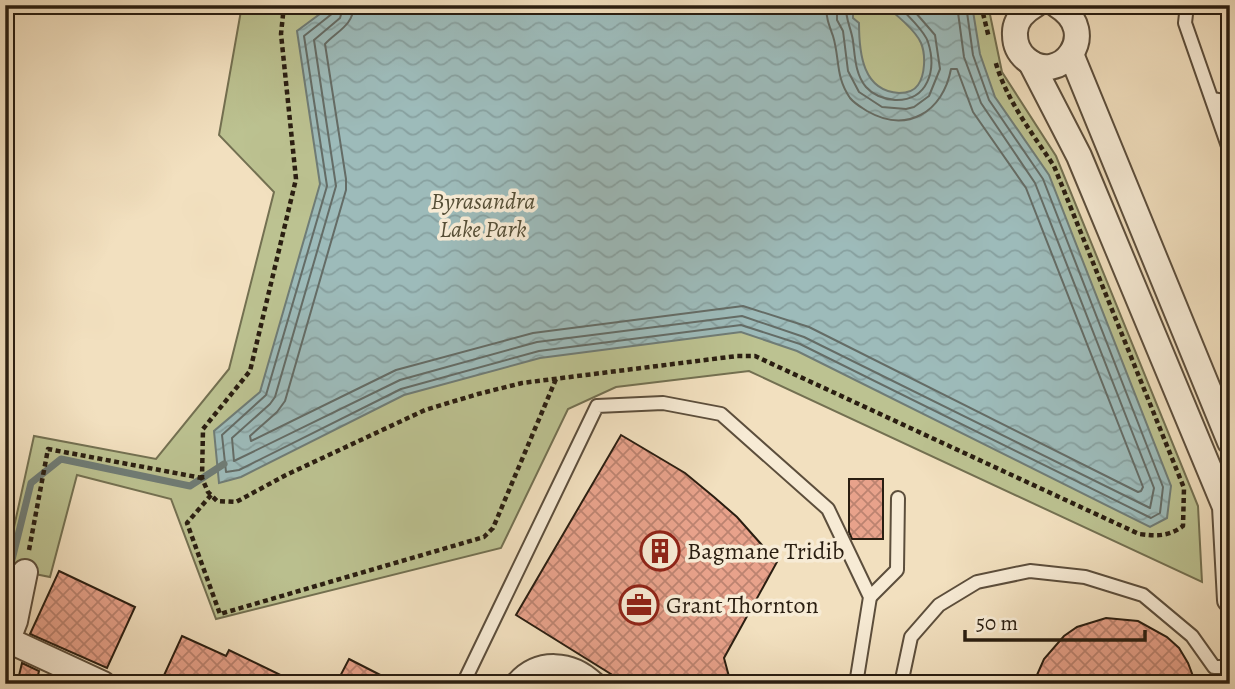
<svg xmlns="http://www.w3.org/2000/svg" width="1235" height="689" viewBox="0 0 1235 689" font-family="Alegreya,serif">
<defs>
<pattern id="water-waves" width="16" height="10" patternUnits="userSpaceOnUse" patternTransform="scale(1.75)"><rect width="16" height="10" fill="#9dbbba"/><path d="M0 5q4-4 8 0t8 0" fill="none" stroke="#87a09f"/></pattern>
<pattern id="building-cross-hatch" width="8" height="8" patternUnits="userSpaceOnUse" patternTransform="scale(1.75)"><rect width="8" height="8" fill="#e8a28b"/><path d="M0 0l8 8M0 8l8-8" fill="none" stroke="#bc8370"/></pattern>
</defs>
<rect width="100%" height="100%" fill="#f2e0bf"/>
<filter id="stains"><feTurbulence type="fractalNoise" baseFrequency=".00286" numOctaves="4"/><feColorMatrix values="0 0 0 0 .2 0 0 0 0 .09 0 0 0 0 .02 0 0 0 .5 -.17"/></filter>
<radialGradient id="worn" r=".72"><stop offset=".6" stop-color="#630" stop-opacity="0"/><stop offset="1" stop-color="#630" stop-opacity=".3"/></radialGradient>
<path fill="#bcc291" stroke="#737051" stroke-width="2" d="M 242,5 L 988,5 L 1002,72 L 1056,156 L 1198,506 L 1202,582 L 749,371 L 616,387 L 568,409 L 501,548 L 216,619 L 171,499 L 77,475 L 50,577 L 5,568 L 34,436 L 156,459 L 229,369 L 274,192 L 219,135 Z"/>
<path fill="url(#water-waves)" stroke="#6f7c76" stroke-width="2" d="M 332,5 L 853,5 L 853,18 L 859,23 C 859,54 863,91 899,93 C 906,93 914,91 918,85 C 925,75 926,55 921,43 C 916,31 894,12 883,5 L 972,5 L 980,54 L 995,97 L 1049,175 L 1171,486 L 1167,518 L 1150,527 L 797,351 L 741,332 L 540,358 L 404,395 L 241,477 L 219,483 L 214,431 L 260,392 L 320,184 L 297,31 Z"/>
<g fill="none" stroke-linecap="round" stroke-linejoin="round">
<g stroke="#646c66" stroke-width="2">
<path d="M 335,5 L 333,13 L 304,36 L 327,186 L 266,395 L 222,435 L 226,472 L 239,470 L 401,389 L 539,351 L 741,325 L 800,344 L 1151,518 L 1160,513 L 1163,487 L 1043,179 L 989,100 L 973,55 L 966,5"/>
<path d="M 344,5 L 340,18 L 314,40 L 336,186 L 275,397 L 270,404 L 232,438 L 234,461 L 400,380 L 537,342 L 742,316 L 804,337 L 1150,508 L 1154,488 L 1035,183 L 981,103 L 964,57 L 957,5"/>
<path d="M 354,5 C 353,26 337,31 325,44 L 346,179 L 346,190 L 285,401 L 277,412 L 250,436 L 251,441 L 396,370 L 533,333 L 743,306 L 809,327 L 1138,492 L 1141,491 L 1143,487 L 1026,188 L 973,112 L 957,69 L 951,69 C 943,112 907,134 867,111 C 861,107 855,104 850,98 C 835,76 840,59 833,36 C 829,25 826,18 826,5"/>
<path d="M 837,5 L 837,20 L 843,31 L 848,71 L 859,92 L 882,107 L 906,109 L 914,107 L 929,96 L 940,69 L 935,35 L 909,5"/>
<path d="M 846,5 C 845,19 851,27 853,41 C 855,56 855,74 866,87 C 873,95 885,99 895,100 C 928,101 937,70 928,42 C 925,32 905,12 897,5"/>
</g>
<path stroke="#6f7c76" stroke-width="7" d="M 5,588 L 31,483 L 61,459 L 190,486 L 224,464"/>
</g>
<g fill="url(#building-cross-hatch)" stroke="#2a1e11" stroke-width="2">
<path d="M 621,435 L 685,473 L 714,497 L 737,517 L 777,562 L 724,658 L 731,684 L 627,684 L 516,615 Z"/>
<path d="M 849,479 L 883,479 L 883,539 L 852,539 L 849,532 Z"/>
<path d="M 59,571 L 135,607 L 107,668 L 30,634 Z"/>
<path d="M 1106,618 L 1138,621 L 1167,637 L 1179,648 L 1188,663 L 1196,684 L 1033,684 L 1044,659 L 1064,636 L 1077,627 Z"/>
<path d="M 182,636 L 226,656 L 229,650 L 299,684 L 160,684 Z"/>
<path d="M 349,659 L 398,684 L 336,684 Z"/>
<path d="M 22,663 L 39,671 L 36,684 L 17,684 Z"/>
</g>
<g fill="none" stroke-linecap="round" stroke-linejoin="round">
<g stroke="#5c4e3c" stroke-width="16">
<g id="service">
<path d="M 1187,5 L 1185,23 L 1230,152"/>
<path d="M 1212,99 L 1230,102"/>
<path d="M 870,597 L 897,570 L 898,498"/>
<path d="M 463,684 L 597,406 L 663,403 L 721,414 L 828,509 L 870,597 L 856,684"/>
<path d="M 901,684 L 911,637 L 939,605 L 977,582 L 1030,571 L 1085,577 L 1143,595 L 1192,636 L 1214,667 L 1230,667"/>
</g>
</g>
<g stroke="#5c4e3c" stroke-width="28">
<g id="minor">
<path d="M 1035,5 C 1023,12 1014,21 1015,35 C 1015,45 1019,53 1026,59 C 1059,88 1103,33 1057,5"/>
<path d="M 1071,54 L 1230,442"/>
<path d="M 1031,63 L 1079,156 L 1225,507 L 1230,600"/>
<path d="M 8,640 L 103,684"/>
<path d="M 5,647 L 15,621 L 25,572"/>
<path d="M 518,684 C 539,660 571,663 593,684"/>
</g>
</g>
<g stroke="#2a1e11" stroke-width="4.5" stroke-dasharray="5 3.5" stroke-linecap="butt">
<path d="M 284,5 L 281,34 L 296,179 L 250,371 L 203,429 L 202,478 L 208,492 L 217,501 L 236,502 L 286,475 L 425,410 L 478,394 L 522,383 L 737,356 L 755,356 L 1139,534 C 1157,536 1168,537 1183,526 L 1184,488 L 1054,166 C 1032,133 1005,98 995,60"/>
<path d="M 981,5 L 989,38"/>
<path d="M 211,495 L 187,523 L 220,614 L 484,537 L 493,528 L 556,379"/>
<path d="M 29,550 L 48,449 L 202,478"/>
</g>
<use href="#service" stroke="#f7ebd5" stroke-width="12"/>
<use href="#minor" stroke="#f7ebd5" stroke-width="24"/>
</g>
<defs>
<g id="building-ring" transform="scale(2.0125)"><circle r="9.5" fill="#f7ebd5" stroke="#8f2418" stroke-width="1.5"/><path d="M-4-6H4V6H1V3H-1V6H-4ZM-2.5-4.3h1.7v1.8h-1.7ZM.8-4.3h1.7v1.8H.8ZM-2.5-1h1.7V.8h-1.7ZM.8-1h1.7V.8H.8Z" fill="#8f2418"/></g>
<g id="office-ring" transform="scale(2.0125)"><circle r="9.5" fill="#f7ebd5" stroke="#8f2418" stroke-width="1.5"/><path d="M-6-3h4V-5.5h4V-3h4V5H-6ZM-1-4.5V-3h2v-1.5ZM-6 0V1H6V0Z" fill="#8f2418"/></g>
</defs>
<g fill-rule="evenodd">
<use href="#building-ring" x="660" y="551"/>
<use href="#office-ring" x="639" y="605"/>
</g>
<g text-anchor="middle" dominant-baseline="central" stroke-width="7" stroke-linejoin="round" paint-order="stroke">
<g font-size="24" font-style="italic" fill="#564f37" stroke="#f7ebd5">
<text x="483" y="201">Byrasandra<tspan x="483" dy="28">Lake Park</tspan></text>
</g>
<g font-size="24" fill="#2a1e11" stroke="#f7ebd5" text-anchor="start">
<text x="687" y="551">Bagmane Tridib</text>
<text x="666" y="605">Grant Thornton</text>
</g>
</g>
<rect width="1235" height="689" fill="none" stroke="#f2e0bf" stroke-width="28"/>
<rect x="7" y="7" width="1221" height="675" fill="none" stroke="#2a1e11" stroke-width="3.5"/>
<rect x="14" y="14" width="1207" height="661" fill="none" stroke="#2a1e11" stroke-width="2"/>
<path d="M965 630v10h180v-10" fill="none" stroke="#2a1e11" stroke-width="3.5"/>
<text x="976" y="630" font-size="21" fill="#2a1e11" stroke="#f7ebd5" stroke-width="5" paint-order="stroke">50 m</text>
<rect width="100%" height="100%" filter="url(#stains)"/>
<rect width="100%" height="100%" fill="url(#worn)"/>
</svg>
